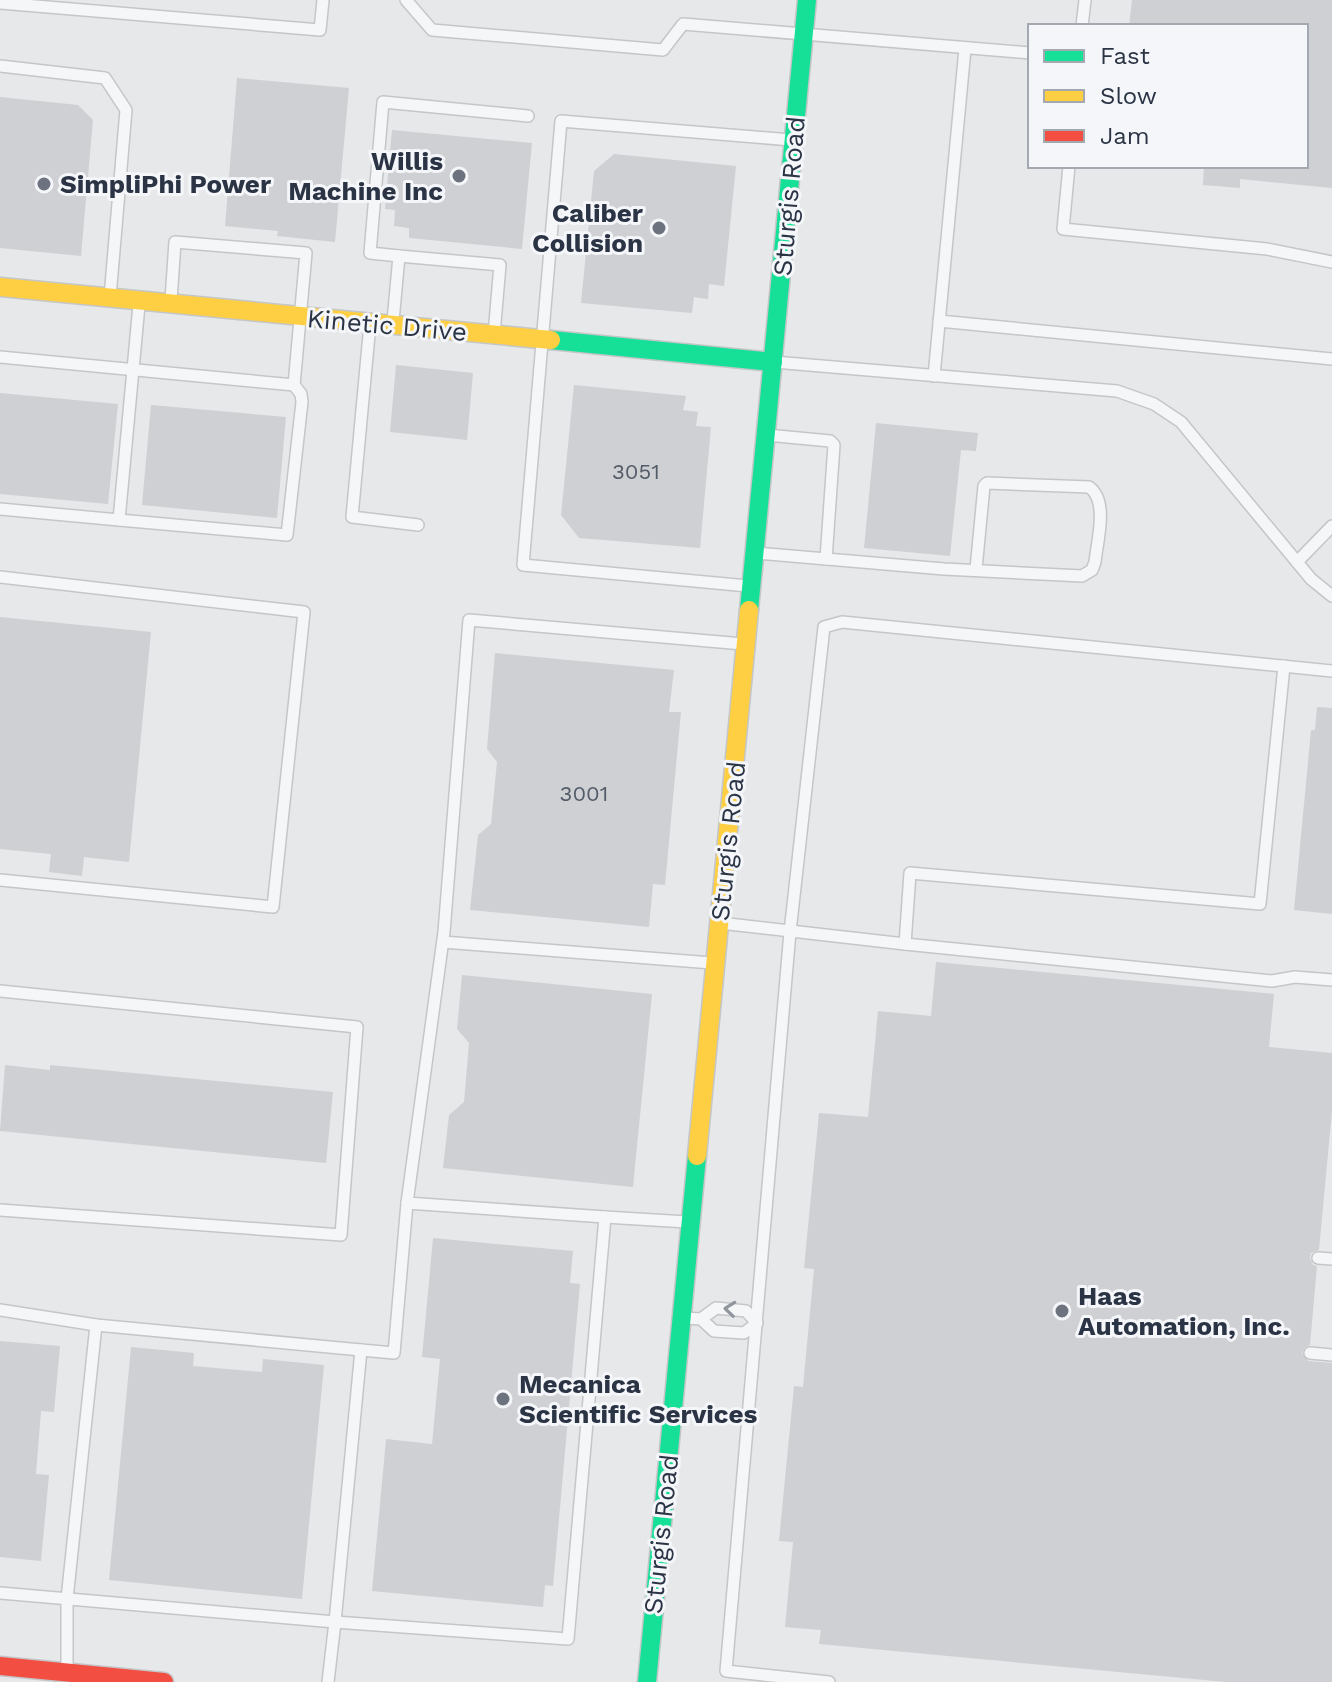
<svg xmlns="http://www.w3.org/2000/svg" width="1332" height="1682" viewBox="0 0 1332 1682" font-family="'Work Sans',sans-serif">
<rect width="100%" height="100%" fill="#e6e8ea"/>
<g fill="#ced0d3">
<path d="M 1132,0 L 1332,0 L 1332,188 L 1240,179 L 1240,188 L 1203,185 L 1204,166 L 1306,166 L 1306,26 L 1129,26 Z"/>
<path d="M 237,78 L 349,88 L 335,242 L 277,236 L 278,231 L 225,226 Z"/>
<path d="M 0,97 L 78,105 L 93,120 L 81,256 L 0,248 Z"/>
<path d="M 392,130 L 532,143 L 522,249 L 409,238 L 409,228 L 394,226 L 395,210 L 385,209 Z"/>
<path d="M 614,154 L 736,166 L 724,286 L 709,284 L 708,299 L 694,297 L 692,313 L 581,303 L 594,171 Z"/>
<path d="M 396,365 L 473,373 L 467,440 L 390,432 Z"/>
<path d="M 574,385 L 686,396 L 683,410 L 698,412 L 696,426 L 711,427 L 700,548 L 579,538 L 561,515 Z"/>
<path d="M 0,393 L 118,404 L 108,504 L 0,494 Z"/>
<path d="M 151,405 L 286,417 L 277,518 L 142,505 Z"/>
<path d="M 876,423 L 978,433 L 976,451 L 961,450 L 950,556 L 864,548 Z"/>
<path d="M 0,617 L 151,632 L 129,862 L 84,857 L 82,876 L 49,872 L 51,854 L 0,849 Z"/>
<path d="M 495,653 L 674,670 L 669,712 L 681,712 L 665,885 L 653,884 L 649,927 L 470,910 L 478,835 L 491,824 L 497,762 L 487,749 Z"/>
<path d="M 1317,707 L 1332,708 L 1332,914 L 1294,910 L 1311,730 L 1315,730 Z"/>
<path d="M 936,962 L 1274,994 L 1269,1047 L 1332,1053 L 1332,1111 L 1319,1250 L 1311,1253 L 1310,1258 L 1313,1265 L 1317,1266 L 1310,1345 L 1304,1348 L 1302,1353 L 1308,1361 L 1332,1363 L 1332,1682 L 1226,1682 L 819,1644 L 821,1630 L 785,1627 L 793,1542 L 779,1541 L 794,1386 L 803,1387 L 814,1269 L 804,1268 L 819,1113 L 868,1117 L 878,1011 L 931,1016 Z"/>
<path d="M 462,975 L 652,994 L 633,1187 L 443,1168 L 449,1115 L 464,1102 L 469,1043 L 457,1029 Z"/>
<path d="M 5,1065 L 50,1070 L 50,1065 L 333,1092 L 326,1163 L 0,1131 Z"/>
<path d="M 433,1238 L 573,1251 L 570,1283 L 580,1284 L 553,1586 L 545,1585 L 543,1607 L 372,1591 L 386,1439 L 432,1444 L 440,1359 L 422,1357 Z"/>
<path d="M 0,1341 L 60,1346 L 54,1412 L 41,1411 L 36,1474 L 49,1475 L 41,1561 L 0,1557 Z"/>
<path d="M 131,1347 L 194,1353 L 193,1366 L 262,1372 L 263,1359 L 324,1365 L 302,1599 L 109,1580 Z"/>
</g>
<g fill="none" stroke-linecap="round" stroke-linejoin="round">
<g stroke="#c4c6c8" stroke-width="14">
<g id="lane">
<path d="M 406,0 L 432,30 L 663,50 L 683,24 L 1030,53"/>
<path d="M 0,3 L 320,30 L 323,0"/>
<path d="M 1082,26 L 1085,0"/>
<path d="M 0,66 L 105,78 L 126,110 L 110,297"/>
<path d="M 1069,166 L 1063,229 L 1267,249 L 1332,262"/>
<path d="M 399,256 L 500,265 L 494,334"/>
<path d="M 393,321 L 399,256 L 370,253 L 383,102 L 528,116"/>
<path d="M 939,321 L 1332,359"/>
<path d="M 370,324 L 352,517 L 418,525"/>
<path d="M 0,357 L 294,385 L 306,253 L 175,242 L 171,300"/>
<path d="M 774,362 L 1117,391 L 1154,404 L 1181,422 L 1311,579 L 1332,596"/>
<path d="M 934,376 L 965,49"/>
<path d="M 767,435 L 830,441 L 834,445 L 826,559"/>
<path d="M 0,509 L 119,520 L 139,305"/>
<path d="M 119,520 L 287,535 L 302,402 L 301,394 L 294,385"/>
<path d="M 756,553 L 944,569 L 1082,576 L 1092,570 L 1095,562 C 1097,541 1109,501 1089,487 L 987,483 L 984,486 L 976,569"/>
<path d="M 1297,562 L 1332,526"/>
<path d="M 0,577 L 304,612 L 273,907 L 0,880"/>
<path d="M 748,586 L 523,565 L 561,121 L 791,140"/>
<path d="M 720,923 L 905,944 L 910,873 L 1260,904 L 1284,666"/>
<path d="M 443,942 L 712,963"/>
<path d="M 905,944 L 1272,981 L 1295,977 L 1332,980"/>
<path d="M 0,991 L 357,1027 L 341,1235 L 0,1210"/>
<path d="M 605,1217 L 687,1222"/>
<path d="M 1318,1258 L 1332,1259"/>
<path d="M 0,1310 L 96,1325 L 361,1350"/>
<path d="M 683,1318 L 701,1319 L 714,1331 L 744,1333 L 757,1323 L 746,1311 L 716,1308 L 701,1319"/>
<path d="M 1310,1353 L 1332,1355"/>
<path d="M 0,1593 L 335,1622 L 361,1350 L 394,1353 L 407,1203"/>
<path d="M 67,1671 L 67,1599 L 96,1325"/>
<path d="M 328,1682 L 335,1622 L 568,1639 L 605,1217 L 407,1203 L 444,932 L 469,620 L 743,644"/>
<path d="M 829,1682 L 726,1671 L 790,932 L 824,627 L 842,622 L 1332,671"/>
</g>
</g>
<g stroke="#c4c6c8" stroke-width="21">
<g id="fast">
<path d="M 551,340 L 773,362"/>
<path d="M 749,610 L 807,0"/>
<path d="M 647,1682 L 697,1156"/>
</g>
</g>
<g stroke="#c4c6c8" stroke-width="21">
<g id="slow">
<path d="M 0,287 L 551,340"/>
<path d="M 697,1156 L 749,610"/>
</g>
</g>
<g stroke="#c4c6c8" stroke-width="21">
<path id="jam" d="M 0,1666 L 164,1682"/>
</g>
<use href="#lane" stroke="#f5f6f7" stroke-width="11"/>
<use href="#fast" stroke="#16e098" stroke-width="18"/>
<use href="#slow" stroke="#ffcf43" stroke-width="18"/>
<use href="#jam" stroke="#f24e42" stroke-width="18"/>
</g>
<defs><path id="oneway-chevron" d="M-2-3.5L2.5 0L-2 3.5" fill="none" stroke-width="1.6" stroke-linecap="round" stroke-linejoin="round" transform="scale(2)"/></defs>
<use stroke="#90959e" href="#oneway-chevron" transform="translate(730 1309) rotate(-174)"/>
<g fill="#6c737f" stroke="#f4f6f9" stroke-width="3">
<circle cx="459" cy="176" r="8"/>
<circle cx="44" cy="184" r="8"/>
<circle cx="659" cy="228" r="8"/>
<circle cx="1062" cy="1311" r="8"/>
<circle cx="503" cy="1399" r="8"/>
</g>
<g text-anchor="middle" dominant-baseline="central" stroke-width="6" stroke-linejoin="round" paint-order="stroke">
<g font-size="22" fill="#545c69">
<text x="636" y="471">3051</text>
<text x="584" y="793">3001</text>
</g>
<g font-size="26" font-weight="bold" fill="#2b3445" stroke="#f4f6f9" text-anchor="start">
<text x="443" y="161" text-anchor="end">Willis<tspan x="443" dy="30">Machine Inc</tspan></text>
<text x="60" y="184">SimpliPhi Power</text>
<text x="643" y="213" text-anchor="end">Caliber<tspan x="643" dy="30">Collision</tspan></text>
<text x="1078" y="1296">Haas<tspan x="1078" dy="30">Automation, Inc.</tspan></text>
<text x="519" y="1384">Mecanica<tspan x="519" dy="30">Scientific Services</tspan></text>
</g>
<g font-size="26" fill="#2b3445" stroke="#f4f6f9">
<text transform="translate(789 196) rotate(-85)">Sturgis Road</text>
<text transform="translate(387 325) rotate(5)">Kinetic Drive</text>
<text transform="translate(728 841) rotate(-84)">Sturgis Road</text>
<text transform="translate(661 1534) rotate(-84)">Sturgis Road</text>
</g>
</g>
<rect x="1028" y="24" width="280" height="144" fill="#f4f6f9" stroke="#a4a8b1" stroke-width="2"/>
<rect x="1044" y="50" width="40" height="12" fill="#16e098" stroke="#a4a8b1" stroke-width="2"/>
<text x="1100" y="64" font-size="24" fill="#2b3445">Fast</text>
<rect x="1044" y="90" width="40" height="12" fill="#ffcf43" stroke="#a4a8b1" stroke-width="2"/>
<text x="1100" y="104" font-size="24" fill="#2b3445">Slow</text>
<rect x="1044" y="130" width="40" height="12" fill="#f24e42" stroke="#a4a8b1" stroke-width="2"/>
<text x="1100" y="144" font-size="24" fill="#2b3445">Jam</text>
</svg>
